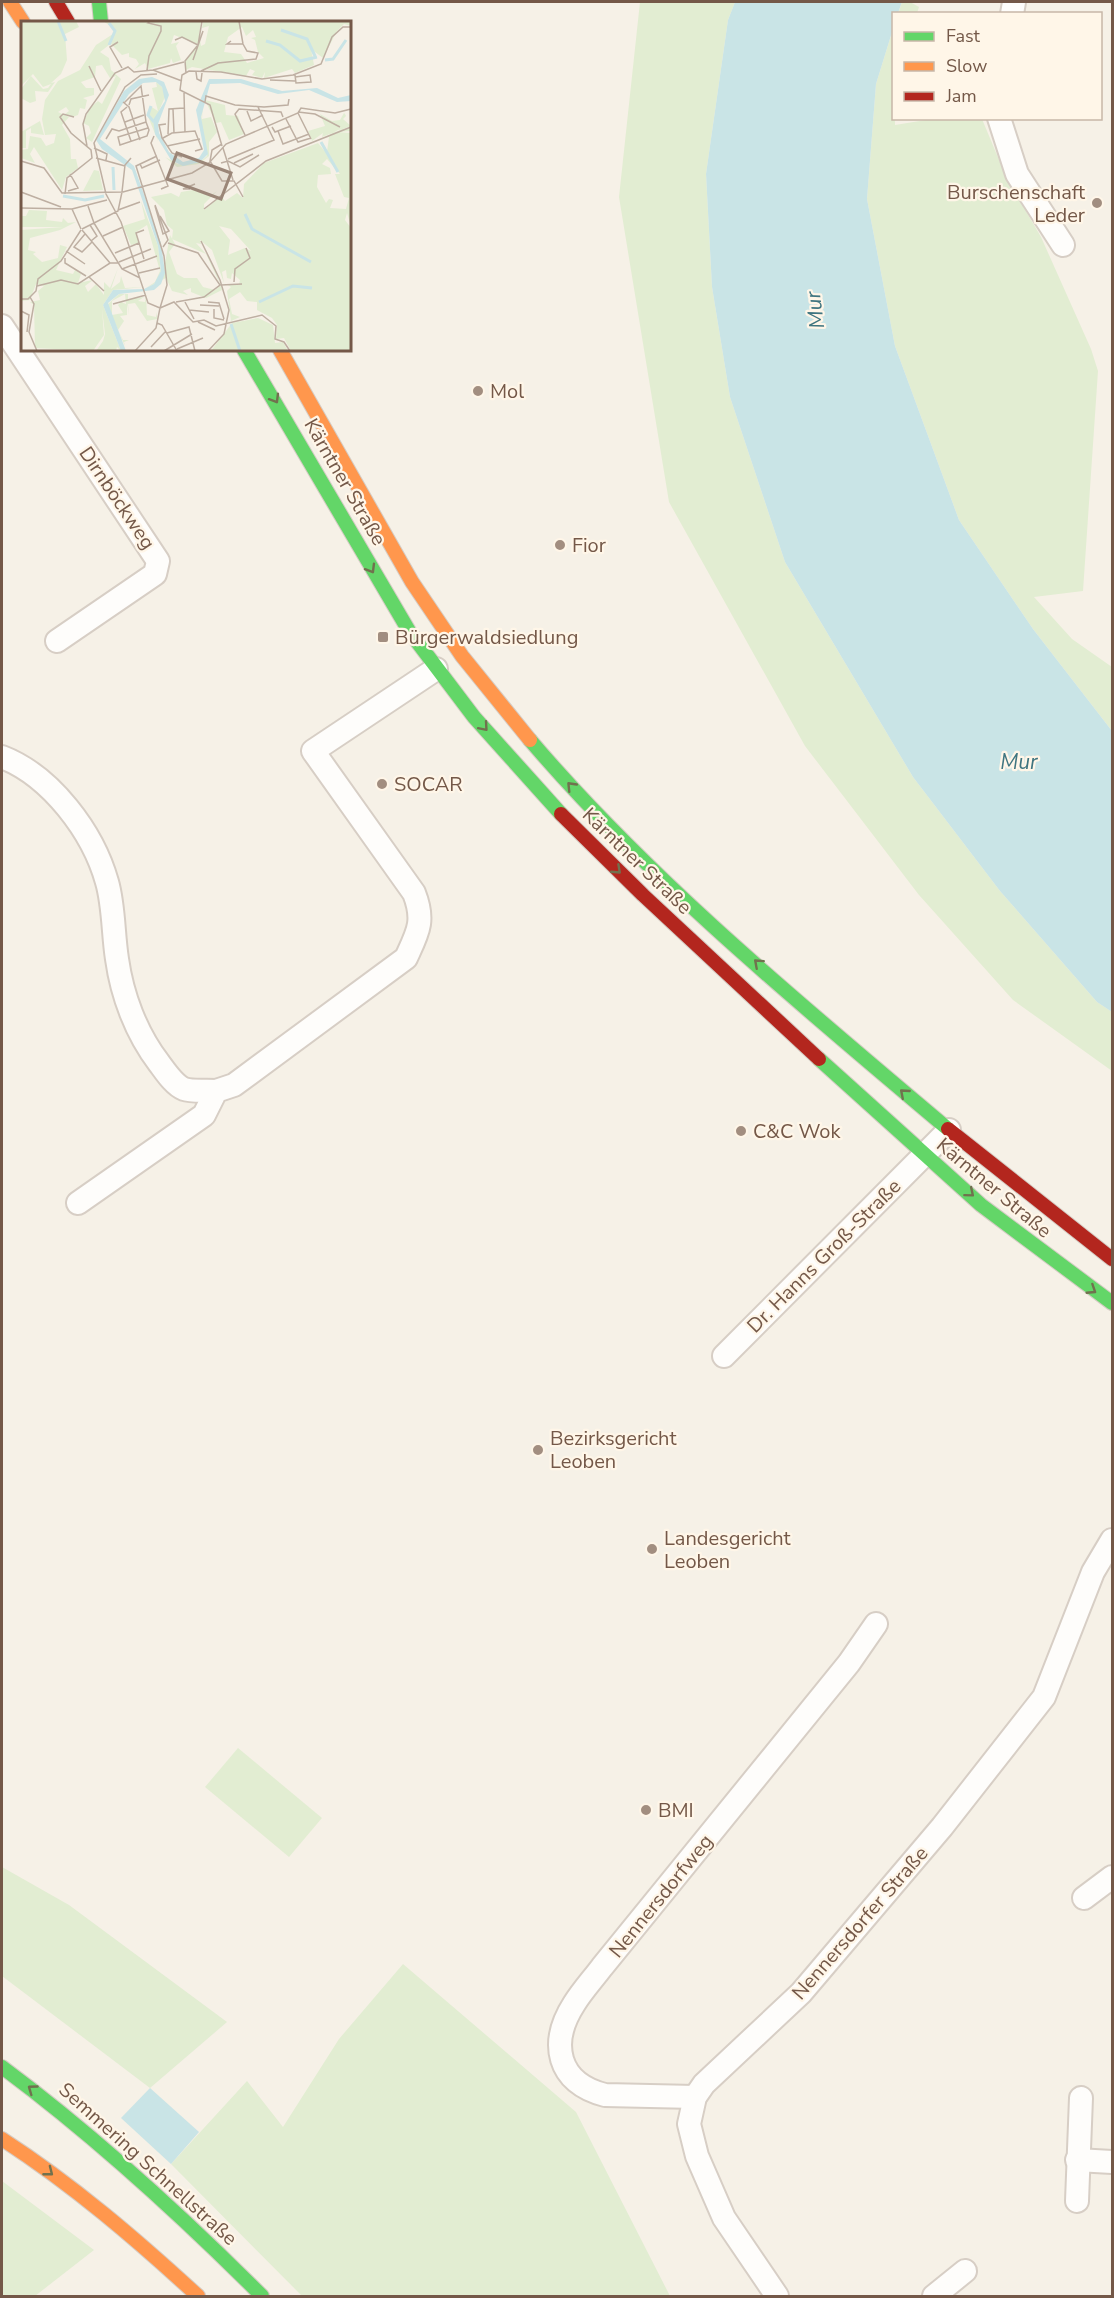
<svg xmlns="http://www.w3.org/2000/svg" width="1114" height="2298" viewBox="0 0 1114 2298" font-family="'Nunito Sans',sans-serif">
<rect width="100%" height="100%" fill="#f6f1e7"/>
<g fill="#e2edd2">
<path d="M 640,2 L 735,2 L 728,20 L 706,174 L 712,287 L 730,397 L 785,562 L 913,777 L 1000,891 L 1097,1002 L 1112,1012 L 1112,1071 L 1013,1000 L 919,895 L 805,746 L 669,502 L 619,197 Z"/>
<path d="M 902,2 L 910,2 L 919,7 L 917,13 L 898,14 Z"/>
<path d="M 893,29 L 895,125 L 932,119 L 982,119 L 1007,179 L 1041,237 L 1091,349 L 1098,371 L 1083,591 L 1034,597 L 1072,639 L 1112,667 L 1112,731 L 1033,629 L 959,520 L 895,346 L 867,199 L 876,84 Z"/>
<path d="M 238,1748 L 322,1818 L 289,1857 L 205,1787 Z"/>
<path d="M 2,1867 L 69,1905 L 227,2022 L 150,2088 L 2,1976 Z"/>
<path d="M 403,1964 L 576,2112 L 670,2296 L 302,2296 L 171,2164 L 247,2081 L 283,2127 L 339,2039 Z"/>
<path d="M 2,2181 L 94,2250 L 35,2296 L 2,2296 Z"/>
</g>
<g fill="#c9e4e6">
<path d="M 735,2 L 902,2 L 898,13 L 894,14 L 893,29 L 876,84 L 867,199 L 895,346 L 959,520 L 1033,629 L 1112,731 L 1112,1012 L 1097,1002 L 1000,891 L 913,777 L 785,562 L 730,397 L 712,287 L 706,174 L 728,20 Z"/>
<path d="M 150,2088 L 199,2132 L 171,2164 L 121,2118 Z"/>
</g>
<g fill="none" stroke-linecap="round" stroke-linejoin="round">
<g stroke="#d7cec5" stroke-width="26">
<g id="street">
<path d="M 1012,14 L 1014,2"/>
<path d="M 999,118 L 1017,174 L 1063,245"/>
<path d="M 2,326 L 158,561 L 155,574 L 57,641"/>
<path d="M 2,757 C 51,776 93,832 107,882 C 114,906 113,934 117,959 C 122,995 136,1033 159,1063 C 165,1071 174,1085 184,1089 C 193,1092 206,1090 216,1091"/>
<path d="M 78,1203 L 204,1115 L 216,1091 L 234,1085 L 406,958 C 418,932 425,921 414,893 L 313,751 L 436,669"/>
<path d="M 724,1356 L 949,1130"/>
<path d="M 1084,1898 L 1112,1877"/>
<path d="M 695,2097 L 605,2095 C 557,2083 549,2043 574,2004 C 582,1991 593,1979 602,1967 L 849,1663 L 876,1624"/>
<path d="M 1077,2160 L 1112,2162"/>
<path d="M 1077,2201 L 1081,2098"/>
<path d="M 777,2296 L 724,2218 L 697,2156 L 689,2124 L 695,2097 L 704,2084 L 801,1993 L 942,1827 L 1044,1697 L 1093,1572 L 1112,1540"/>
<path d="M 934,2296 L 965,2271"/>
</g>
</g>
<g stroke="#d5ccc4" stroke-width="16">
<g id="fast">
<path d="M 99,2 L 101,22"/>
<path d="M 244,350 L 409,631 L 474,717 L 561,814"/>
<path d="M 530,740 C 650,881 806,1009 948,1129"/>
<path d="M 819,1059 L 981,1205 L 1112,1303"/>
<path d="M 2,2067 C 95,2136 180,2214 262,2296"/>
</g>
</g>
<g stroke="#d5ccc4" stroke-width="16">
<g id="slow">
<path d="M 10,2 L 23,22"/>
<path d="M 280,350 L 412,582 L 462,656 L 530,740"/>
<path d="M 2,2139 C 73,2185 136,2239 198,2296"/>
</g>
</g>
<g stroke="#d5ccc4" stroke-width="16">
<g id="jam">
<path d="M 56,2 L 68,22"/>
<path d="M 561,814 L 643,895 L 819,1059"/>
<path d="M 948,1129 L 1112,1259"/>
</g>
</g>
<use href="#street" stroke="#fefdfb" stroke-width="22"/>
<use href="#fast" stroke="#63d668" stroke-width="14"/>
<use href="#slow" stroke="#ff974d" stroke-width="14"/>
<use href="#jam" stroke="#b3261e" stroke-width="14"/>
</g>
<defs><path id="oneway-chevron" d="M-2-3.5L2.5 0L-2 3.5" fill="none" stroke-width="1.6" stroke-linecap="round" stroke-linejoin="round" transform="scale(1.5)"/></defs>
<g stroke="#71714e">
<use href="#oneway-chevron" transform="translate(275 399) rotate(59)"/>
<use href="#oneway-chevron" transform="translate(371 569) rotate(59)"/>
<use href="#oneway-chevron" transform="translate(484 727) rotate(49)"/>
<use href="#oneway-chevron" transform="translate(571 786) rotate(-134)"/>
<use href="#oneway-chevron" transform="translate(617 870) rotate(43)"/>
<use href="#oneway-chevron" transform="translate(758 963) rotate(-138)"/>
<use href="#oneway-chevron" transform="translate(904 1093) rotate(-139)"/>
<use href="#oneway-chevron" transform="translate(970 1193) rotate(40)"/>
<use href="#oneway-chevron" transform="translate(1092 1290) rotate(33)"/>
<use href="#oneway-chevron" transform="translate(32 2089) rotate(-144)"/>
<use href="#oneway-chevron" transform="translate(49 2172) rotate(38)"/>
</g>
<g fill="#a28e80" stroke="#fff6e8" stroke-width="2">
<circle cx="1097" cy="203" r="6"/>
<circle cx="478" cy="391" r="6"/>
<circle cx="560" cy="545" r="6"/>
<rect x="377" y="631" width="12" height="12" rx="3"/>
<circle cx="382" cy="784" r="6"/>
<circle cx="741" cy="1131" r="6"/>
<circle cx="538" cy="1450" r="6"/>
<circle cx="652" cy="1549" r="6"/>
<circle cx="646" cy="1810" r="6"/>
</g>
<g text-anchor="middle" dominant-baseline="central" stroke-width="4.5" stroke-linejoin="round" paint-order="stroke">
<g font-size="20" fill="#745848" stroke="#fff6e8" text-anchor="start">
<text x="1085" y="192" text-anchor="end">Burschenschaft<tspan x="1085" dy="23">Leder</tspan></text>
<text x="490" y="391">Mol</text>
<text x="572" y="545">Fior</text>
<text x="395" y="637">Bürgerwaldsiedlung</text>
<text x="394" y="784">SOCAR</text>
<text x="753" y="1131">C&amp;C Wok</text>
<text x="550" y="1438">Bezirksgericht<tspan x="550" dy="23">Leoben</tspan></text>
<text x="664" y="1538">Landesgericht<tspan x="664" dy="23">Leoben</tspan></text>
<text x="658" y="1810">BMI</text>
</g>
<g font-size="20" fill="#745848" stroke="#fff6e8">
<text transform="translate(345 482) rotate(60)">Kärntner Straße</text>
<text transform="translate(117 498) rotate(56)">Dirnböckweg</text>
<text transform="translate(637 861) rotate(44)">Kärntner Straße</text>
<text transform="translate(994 1188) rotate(40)">Kärntner Straße</text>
<text transform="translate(824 1256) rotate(-45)">Dr. Hanns Groß-Straße</text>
<text transform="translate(661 1896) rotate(-51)">Nennersdorfweg</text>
<text transform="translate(860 1923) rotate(-49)">Nennersdorfer Straße</text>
<text transform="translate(148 2164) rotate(42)">Semmering Schnellstraße</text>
</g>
<g font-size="21" font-style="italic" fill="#3f7580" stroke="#fff6e8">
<text transform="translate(815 310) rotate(-97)">Mur</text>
<text x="1019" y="762">Mur</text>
</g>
</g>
<g transform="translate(21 21)">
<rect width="330" height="330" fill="#f6f1e7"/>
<path d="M 0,0 L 55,0 L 58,6 L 44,13 L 46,39 L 40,53 L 30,62 L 34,61 L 27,71 L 14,70 L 15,80 L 9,82 L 0,77 L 0,68 L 10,55 L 22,68 L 27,67 L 30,63 L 22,66 L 12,53 L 0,65 ZM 82,0 L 180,0 L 177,23 L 153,14 L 150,23 L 158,21 L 155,25 L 160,39 L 152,42 L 150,37 L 149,42 L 127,48 L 124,42 L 114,48 L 118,43 L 115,38 L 108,36 L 108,32 L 101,34 L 90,23 L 94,8 ZM 182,0 L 330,0 L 330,5 L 323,3 L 316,10 L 302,37 L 290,28 L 293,44 L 274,52 L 271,48 L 243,57 L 244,51 L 241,57 L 231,54 L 234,50 L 229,48 L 225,55 L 171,46 L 165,49 L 164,41 L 179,19 L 180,25 L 184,23 L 188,5 L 181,7 ZM 221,6 L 225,15 L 232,9 L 235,16 L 230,17 L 234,19 L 237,31 L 243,37 L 226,42 L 220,33 L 203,31 L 207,16 ZM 92,13 L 88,24 L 79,31 L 88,37 L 90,49 L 100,58 L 71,121 L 65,117 L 70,112 L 68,105 L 62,102 L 69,87 L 77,80 L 81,83 L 95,55 L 89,57 L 81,44 L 75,45 L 74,56 L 60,61 L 65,67 L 73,67 L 73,74 L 62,77 L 66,79 L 64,88 L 59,87 L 57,94 L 51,96 L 44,93 L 48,90 L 45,86 L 37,91 L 48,96 L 41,104 L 49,118 L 50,138 L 55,138 L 57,147 L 45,156 L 41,169 L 13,126 L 9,133 L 14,142 L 0,137 L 0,129 L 7,128 L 9,115 L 20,117 L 25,125 L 33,122 L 35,113 L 24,114 L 21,98 L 24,79 L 37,60 L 59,49 L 75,24 ZM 135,61 L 141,66 L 144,76 L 133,101 L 137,120 L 126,93 L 129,85 L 137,90 L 131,67 L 136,66 ZM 182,79 L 181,98 L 190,96 L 196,111 L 188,121 L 188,135 L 178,143 L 156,146 L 144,136 L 157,143 L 179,141 L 186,135 L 180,102 ZM 184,79 L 204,84 L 205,94 L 217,95 L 223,113 L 208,119 L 200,101 L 195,102 ZM 323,92 L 324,93 L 325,95 L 322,98 L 330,105 L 301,116 L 302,112 L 291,120 L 287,110 L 304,105 L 299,93 L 311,100 L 319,99 ZM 19,100 L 23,114 L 10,112 L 10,107 L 5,110 L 5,127 L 0,127 L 0,111 ZM 330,107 L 330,110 L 316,111 L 330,112 L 330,205 L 326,192 L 324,199 L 330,207 L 330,330 L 270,330 L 263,317 L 255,318 L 256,304 L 251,297 L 236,289 L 236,281 L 226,280 L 219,271 L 208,278 L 211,293 L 219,296 L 210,300 L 206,270 L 210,266 L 205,263 L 218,264 L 219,259 L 211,252 L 210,258 L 206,257 L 205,249 L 201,251 L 203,262 L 191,229 L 179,219 L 180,223 L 175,222 L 187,235 L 194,248 L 199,263 L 185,233 L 151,218 L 152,209 L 146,204 L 143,189 L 130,176 L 150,172 L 158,176 L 160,171 L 172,169 L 189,175 L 196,170 L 183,183 L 183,189 L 200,175 L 204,180 L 216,172 L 222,177 L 223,163 L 243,142 L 297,122 L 311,139 L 306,131 L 308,116 L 303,117 L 317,109 ZM 306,138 L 319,153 L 314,153 L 323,176 L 328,177 L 325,188 L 309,187 L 312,179 L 308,178 L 305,182 L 296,166 L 297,154 L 310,153 L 309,147 L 301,143 ZM 198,205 L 210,208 L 230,230 L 224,227 L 207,234 L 209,219 ZM 73,149 L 78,150 L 82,169 L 62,170 ZM 120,180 L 137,225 L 140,250 L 136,259 L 133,263 L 125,267 L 134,261 L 139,250 L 126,204 L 115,211 L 118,222 L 110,224 L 102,205 L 124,198 ZM 8,189 L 26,190 L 25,199 L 41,201 L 42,197 L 47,202 L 55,201 L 39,209 L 9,217 L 7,229 L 15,231 L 12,233 L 21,241 L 37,237 L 39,224 L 46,226 L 35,249 L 52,253 L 54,249 L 60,253 L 57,262 L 72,259 L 64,265 L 67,271 L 75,263 L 83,274 L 83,261 L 89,267 L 97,247 L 90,268 L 99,261 L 100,255 L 104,267 L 123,266 L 92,269 L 82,284 L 100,330 L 96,326 L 95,330 L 75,330 L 82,320 L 84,313 L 81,288 L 83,314 L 72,330 L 14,327 L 13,284 L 9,281 L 19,279 L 17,270 L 23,265 L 15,263 L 9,279 L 0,280 L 0,209 L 42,206 L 0,206 L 0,195 L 5,195 ZM 149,214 L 154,223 L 148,231 L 156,253 L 163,257 L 176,257 L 182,266 L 194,269 L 200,264 L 201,269 L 185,277 L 170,271 L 170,267 L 162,270 L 167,274 L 151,270 L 145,257 L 141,259 ZM 98,273 L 107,273 L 107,278 L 123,276 L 117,280 L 124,281 L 125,274 L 126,294 L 135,296 L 136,291 L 136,298 L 126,300 L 114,282 L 107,283 L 108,294 L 106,282 L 106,294 L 99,295 L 103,300 L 97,309 L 102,319 L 108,319 L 103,321 L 104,325 L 86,284 ZM 104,273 L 105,283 L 100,281 L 97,284 L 102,292 L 91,294 L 91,280 ZM 237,297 L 252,304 L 254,322 L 262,321 L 267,330 L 190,330 L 211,302 Z" fill="#e2edd2" fill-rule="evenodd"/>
<path d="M 131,56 L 143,61 L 148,74 L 137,103 L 138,112 L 148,131 L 162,141 L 178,137 L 183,129 L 175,89 L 188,58 L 220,58 L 261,70 L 296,67 L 317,77 L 330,74 L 330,80 L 316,81 L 288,69 L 257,73 L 219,62 L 189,63 L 180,96 L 187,133 L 179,141 L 162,145 L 150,139 L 134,113 L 132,99 L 144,80 L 141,66 L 135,61 L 122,62 L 108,73 L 79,118 L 113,145 L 140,222 L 144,252 L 140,263 L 133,269 L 98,273 L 87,282 L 105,330 L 100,330 L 82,284 L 92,269 L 123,268 L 133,263 L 140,250 L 137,225 L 111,149 L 81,128 L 75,119 L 103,70 L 118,58 Z" fill="#c9e4e6"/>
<path fill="none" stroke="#c9e4e6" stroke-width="3" d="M 37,0 L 45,20M 88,2 L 94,10 L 88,24M 260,9 L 286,18 L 294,35M 245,20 L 259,24 L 279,40 L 296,36M 304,39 L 312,38 L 325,19M 130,85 L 127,94 L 133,101M 300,121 L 317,151M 92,146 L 93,169M 42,175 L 64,179 L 83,175M 224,193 L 231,208 L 290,241M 238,281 L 272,265 L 291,267M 210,303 L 219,330"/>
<path fill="none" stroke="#beafa2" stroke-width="1.5" d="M 154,19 L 161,16 L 177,24M 210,20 L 206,23 L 222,23M 97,21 L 89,26 L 101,47M 172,39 L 182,10M 68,45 L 80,70M 126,49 L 128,35 L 140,10 L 140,5 L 127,2 L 130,0M 132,49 L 163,41M 180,50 L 197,42 L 235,38 L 237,32 L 226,30 L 222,23 L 218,0M 175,51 L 176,58 L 180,60 L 181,52M 165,52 L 164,40 L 177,24 L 181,0M 274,54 L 275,62 L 290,61 L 289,54 L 274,56M 249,59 L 274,60M 163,72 L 164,111M 102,81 L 108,86 L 119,119M 184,81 L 185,75 L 214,84 L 243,86 L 267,84 L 268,78M 103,82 L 120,65 L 125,101M 108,84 L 110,78 L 128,74M 106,86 L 100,91 L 110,120M 152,88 L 153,112M 226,90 L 230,100 L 242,94M 277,91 L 294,93 L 319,106M 277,92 L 290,118M 265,98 L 277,121 L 290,117M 104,101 L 123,94M 125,101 L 128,109 L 126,115 L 99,124 L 97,116 L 127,107M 145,103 L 138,104 L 141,117 L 151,132 L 161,136M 251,106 L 254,111 L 270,105M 257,110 L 262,123 L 288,113M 147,113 L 148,88 L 163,87M 224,114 L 214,93 L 218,88 L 260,91 L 262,96M 133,115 L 130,122 L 147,165 L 140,168M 142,117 L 151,112 L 174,110 L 181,128 L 174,130M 85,118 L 91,108 L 98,110 L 125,101M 201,123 L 191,129 L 189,140 L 201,160 L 213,160 L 222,176M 66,125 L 62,103 L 65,93 L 94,52 L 107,46 L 113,51 L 132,49 L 161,60M 146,125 L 179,118M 201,125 L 189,84 L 159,69 L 161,54 L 168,50 L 200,51 L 241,58 L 272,54 L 300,43 L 311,16 L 322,6 L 330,6M 73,127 L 86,133 L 85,139M 202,127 L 212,159M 136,135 L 115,145 L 143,235 L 146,264 L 139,287M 75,137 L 104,145M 207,138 L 253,119 L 237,86M 0,140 L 23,147 L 41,172 L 102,171 L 171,152 L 188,142 L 205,123 L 277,92 L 280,87 L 314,92 L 330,88M 200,142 L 207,140 L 219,146 L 238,134M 213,142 L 232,133M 119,143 L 121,147 L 139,139M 169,168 L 162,168 L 174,163M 47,170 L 57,167 L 49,153M 0,171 L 40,186M 101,171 L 104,144 L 110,137M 44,173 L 46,157 L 71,137 L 70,129 L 50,112 L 39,96 L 42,93 L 53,96M 134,184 L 147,219 L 142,226M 67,185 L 73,202M 134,185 L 142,213 L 148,210 L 139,195M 0,187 L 51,188 L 60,208M 51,188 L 86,179M 183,188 L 245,140 L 330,106M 97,189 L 119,181M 73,202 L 101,248 L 119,257M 69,204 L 76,215 L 70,220M 61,208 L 97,190 L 101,171M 61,209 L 89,242M 64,213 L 53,226 L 61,231 L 71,221M 82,215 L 102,206M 180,220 L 199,259 L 208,289 L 203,313 L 187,330M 147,222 L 177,232 L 199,264 L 183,276 L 155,281M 45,230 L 64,243M 94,232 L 118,222M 44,237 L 44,242 L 65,255M 123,238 L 115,212 L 123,209M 98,241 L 130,228M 101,248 L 136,235M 118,252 L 139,247M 68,256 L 83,270M 213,261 L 214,248 L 229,237 L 225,227M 200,264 L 221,263M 16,265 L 40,259 L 57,263 L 89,242 L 98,242M 9,276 L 13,283 L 8,311 L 16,330M 0,278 L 7,278 L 15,270 L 17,258 L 40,240 L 60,209M 164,281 L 173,298M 187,281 L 198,282 L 203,298M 92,283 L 125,274M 179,284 L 198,285M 139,287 L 153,281 L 172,301 L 183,299 L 195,305 L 241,294 L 255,305 L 254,318 L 263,321 L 269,330M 193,288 L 193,297 L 203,299M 168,289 L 188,291M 0,290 L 8,294 L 6,311M 177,301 L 194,309M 136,302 L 141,304 L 156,330M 146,312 L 168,306 L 174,330M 130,326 L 145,310M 156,328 L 182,317M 114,330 L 135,307 L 139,287 L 127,282 L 100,201 L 85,173 L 73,122 L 104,66 L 120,54 L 136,53M 143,330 L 171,313"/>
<path fill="#9b8678" fill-opacity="0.15" stroke="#9b8678" stroke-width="3" d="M 156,132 L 210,152 L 200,178 L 146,158 Z"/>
<rect width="330" height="330" fill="none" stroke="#745848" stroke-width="3"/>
</g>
<rect width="1114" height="2298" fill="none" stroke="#745848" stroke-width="6"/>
<rect x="892" y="12" width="210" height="108" fill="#fff6e8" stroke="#c7b7a8" stroke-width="1.5"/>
<rect x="904" y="32" width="30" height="9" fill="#63d668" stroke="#c7b7a8" stroke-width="1.5"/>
<text x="946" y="42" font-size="18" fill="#745848">Fast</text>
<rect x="904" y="62" width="30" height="9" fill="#ff974d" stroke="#c7b7a8" stroke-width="1.5"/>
<text x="946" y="72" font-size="18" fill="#745848">Slow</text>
<rect x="904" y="92" width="30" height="9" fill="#b3261e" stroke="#c7b7a8" stroke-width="1.5"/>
<text x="946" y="102" font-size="18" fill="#745848">Jam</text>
</svg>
